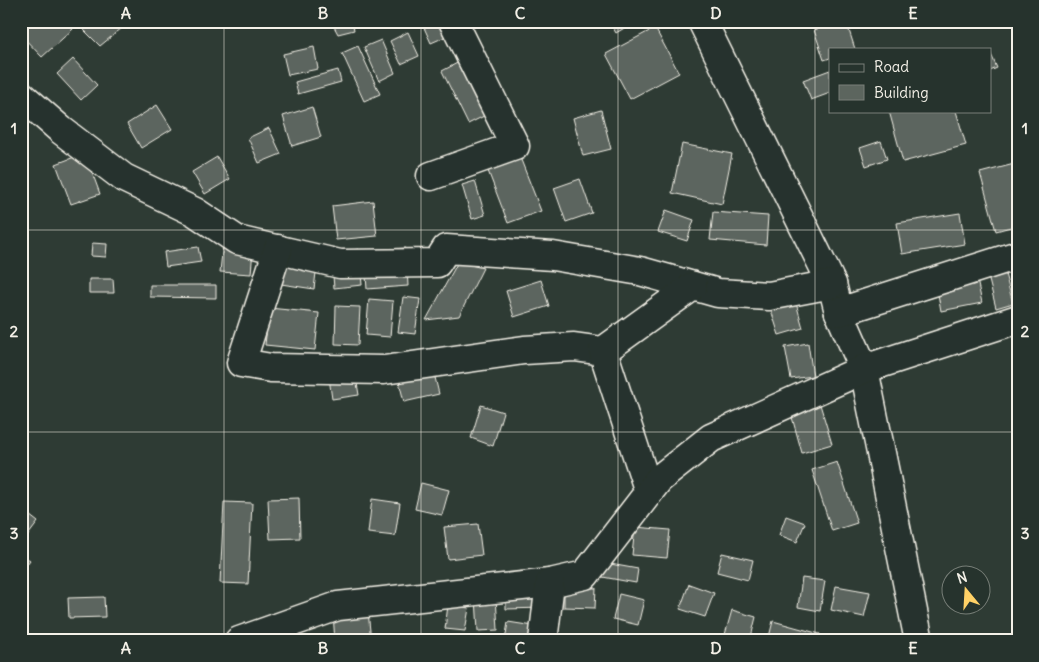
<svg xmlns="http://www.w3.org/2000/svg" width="1039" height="662" viewBox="0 0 1039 662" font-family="Delius,sans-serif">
<rect width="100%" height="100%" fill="#2e3b34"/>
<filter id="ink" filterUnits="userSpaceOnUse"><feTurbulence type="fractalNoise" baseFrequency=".02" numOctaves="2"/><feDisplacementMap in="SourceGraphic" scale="10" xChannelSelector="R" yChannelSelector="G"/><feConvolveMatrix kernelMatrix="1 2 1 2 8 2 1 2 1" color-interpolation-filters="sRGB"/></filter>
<g filter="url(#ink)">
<g fill="#5c655e" stroke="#f4f1e8">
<path d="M 28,21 L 66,21 L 73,29 L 42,57 L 21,35 L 21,27 Z"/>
<path d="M 75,21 L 122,21 L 122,28 L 100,46 Z"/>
<path d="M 331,21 L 352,21 L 354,30 L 338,34 Z"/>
<path d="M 421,21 L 449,21 L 454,33 L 431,43 Z"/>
<path d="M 609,21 L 636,21 L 616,33 Z"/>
<path d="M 842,21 L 846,21 L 855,49 L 830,49 L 830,58 L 824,60 L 814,30 Z"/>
<path d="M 655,28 L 679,73 L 630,99 L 606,54 Z"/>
<path d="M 408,32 L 419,56 L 401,64 L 390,41 Z"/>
<path d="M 381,40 L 395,73 L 379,81 L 364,47 Z"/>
<path d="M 358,46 L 380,94 L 364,101 L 342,53 Z"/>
<path d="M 314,47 L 318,69 L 288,75 L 283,54 Z"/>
<path d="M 990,52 L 997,68 L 990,71 Z"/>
<path d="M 73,59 L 97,85 L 81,100 L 57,74 Z"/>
<path d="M 463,60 L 490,113 L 468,124 L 442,71 Z"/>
<path d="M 338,70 L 341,82 L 298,94 L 295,82 Z"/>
<path d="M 830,70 L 830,93 L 811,100 L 803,80 Z"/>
<path d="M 157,105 L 172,129 L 141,148 L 127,124 Z"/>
<path d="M 312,107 L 321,137 L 292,146 L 283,116 Z"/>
<path d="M 601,110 L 611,149 L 583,156 L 573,118 Z"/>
<path d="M 889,111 L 956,111 L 966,145 L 903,162 Z"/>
<path d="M 269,128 L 281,154 L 259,163 L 248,138 Z"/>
<path d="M 512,137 L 541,211 L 508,223 L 480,150 Z"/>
<path d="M 881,141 L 887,159 L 866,166 L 860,148 Z"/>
<path d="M 682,144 L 732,154 L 722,204 L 672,193 Z"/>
<path d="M 85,153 L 100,194 L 71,204 L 56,164 Z"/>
<path d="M 217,157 L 230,179 L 205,194 L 192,172 Z"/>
<path d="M 1018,163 L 1018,225 L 996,231 L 980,173 Z"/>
<path d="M 580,179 L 592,213 L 566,222 L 554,188 Z"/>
<path d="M 475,181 L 485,215 L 472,219 L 462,185 Z"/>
<path d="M 373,201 L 377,236 L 336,240 L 332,206 Z"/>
<path d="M 666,210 L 694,220 L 687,241 L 658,232 Z"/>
<path d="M 713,212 L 768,216 L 766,245 L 710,240 Z"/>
<path d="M 960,213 L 965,244 L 902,254 L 897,223 Z"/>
<path d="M 224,234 L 254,236 L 251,274 L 220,272 Z"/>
<path d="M 92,243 L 107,244 L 106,257 L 91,256 Z"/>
<path d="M 198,247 L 201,262 L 166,267 L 164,252 Z"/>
<path d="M 406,248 L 408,286 L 367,289 L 364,250 Z"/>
<path d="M 359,249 L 362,285 L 334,288 L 331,252 Z"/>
<path d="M 285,252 L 318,256 L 314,289 L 281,284 Z"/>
<path d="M 458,262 L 483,268 L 459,316 L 426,320 Z"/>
<path d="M 1002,263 L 1013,303 L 996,308 L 986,268 Z"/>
<path d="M 976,275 L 982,303 L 941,311 L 936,283 Z"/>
<path d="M 89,279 L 113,279 L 114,293 L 89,293 Z"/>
<path d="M 541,280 L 549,306 L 514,317 L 506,291 Z"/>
<path d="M 150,285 L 216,285 L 216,298 L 150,297 Z"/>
<path d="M 403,297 L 420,299 L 415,334 L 398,332 Z"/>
<path d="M 369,299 L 393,301 L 390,337 L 366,335 Z"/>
<path d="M 796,303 L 803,328 L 779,335 L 771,310 Z"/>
<path d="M 336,306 L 360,307 L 358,345 L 335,344 Z"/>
<path d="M 269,308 L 319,313 L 315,350 L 265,345 Z"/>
<path d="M 808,343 L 813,376 L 791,379 L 785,347 Z"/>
<path d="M 353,360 L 359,395 L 332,399 L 327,364 Z"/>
<path d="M 431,361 L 439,394 L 404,402 L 396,369 Z"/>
<path d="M 819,401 L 832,444 L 802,453 L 790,410 Z"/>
<path d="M 481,405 L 503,412 L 493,446 L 471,438 Z"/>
<path d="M 837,462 L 857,523 L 832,531 L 812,470 Z"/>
<path d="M 421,483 L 449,490 L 442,515 L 415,509 Z"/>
<path d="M 299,498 L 300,538 L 270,539 L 268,499 Z"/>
<path d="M 372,499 L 400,503 L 395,536 L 368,533 Z"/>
<path d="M 224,502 L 252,503 L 248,584 L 220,583 Z"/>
<path d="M 29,515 L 38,522 L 23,542 L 21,540 L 21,525 Z"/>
<path d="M 786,516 L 805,523 L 797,542 L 779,535 Z"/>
<path d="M 478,524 L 482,555 L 448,559 L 444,527 Z"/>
<path d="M 635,527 L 670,530 L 667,558 L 632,555 Z"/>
<path d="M 722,553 L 753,560 L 748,580 L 717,572 Z"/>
<path d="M 21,554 L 30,560 L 21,572 Z"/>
<path d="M 599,562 L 638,569 L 636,583 L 597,576 Z"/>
<path d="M 802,578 L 825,581 L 820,611 L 798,607 Z"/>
<path d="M 689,584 L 714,593 L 705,617 L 680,609 Z"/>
<path d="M 836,586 L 870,592 L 864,617 L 831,610 Z"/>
<path d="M 564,587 L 596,588 L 595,608 L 564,607 Z"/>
<path d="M 506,590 L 542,590 L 543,608 L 506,609 Z"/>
<path d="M 619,594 L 644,600 L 638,625 L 613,619 Z"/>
<path d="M 104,597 L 105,617 L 69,618 L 68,598 Z"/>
<path d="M 496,597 L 498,630 L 478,631 L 476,598 Z"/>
<path d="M 448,605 L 469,608 L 465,631 L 445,629 Z"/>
<path d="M 732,610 L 756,617 L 750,641 L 724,638 Z"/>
<path d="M 368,611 L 371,641 L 335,641 L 333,614 Z"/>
<path d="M 773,621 L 820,634 L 818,641 L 768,641 Z"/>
<path d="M 508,622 L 540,627 L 538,641 L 505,641 Z"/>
<path d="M 417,635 L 446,636 L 445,641 L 417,641 Z"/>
<path d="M 601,637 L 625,639 L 625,641 L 600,641 Z"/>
</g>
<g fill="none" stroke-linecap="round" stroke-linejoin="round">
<g stroke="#f4f1e8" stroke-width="31">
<g id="minor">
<path d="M 702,21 L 832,284 L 839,312 L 864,369 L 919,641"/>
<path d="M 21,95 L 61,130 L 124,178 L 195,212 L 237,240 L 340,264 L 437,263 L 446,249 L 553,256 L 640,271 L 718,293 L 769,296 L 832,284"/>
<path d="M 431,176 L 515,146 L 453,21"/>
<path d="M 278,249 L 241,363 L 271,368 L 384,370 L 524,350 L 574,347 L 603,351"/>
<path d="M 839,312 L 1018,255"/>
<path d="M 649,492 L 603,351 L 693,286"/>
<path d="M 239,641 L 338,606 L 550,583 L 585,575 L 659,479 L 711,438 L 864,369 L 1018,319"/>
<path d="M 543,641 L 550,583"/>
</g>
</g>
<use href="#minor" stroke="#26332d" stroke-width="28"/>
</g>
</g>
<path fill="none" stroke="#f4f1e8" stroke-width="1" stroke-opacity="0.55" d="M 224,21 L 224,641M 421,21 L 421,641M 618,21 L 618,641M 815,21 L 815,641M 21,230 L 1018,230M 21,432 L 1018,432"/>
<rect width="1039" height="662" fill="none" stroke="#26332d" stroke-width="55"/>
<rect x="829" y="48" width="162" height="65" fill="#26332d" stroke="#787f78"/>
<rect x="839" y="64" width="25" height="8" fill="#26332d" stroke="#787f78"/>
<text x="874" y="72" font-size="15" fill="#f4f1e8">Road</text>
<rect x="839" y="85" width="25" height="15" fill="#5c655e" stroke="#787f78"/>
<text x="874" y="98" font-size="15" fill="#f4f1e8">Building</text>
<g transform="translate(966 590) rotate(342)"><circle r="24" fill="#26332d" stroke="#787f78"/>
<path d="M0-4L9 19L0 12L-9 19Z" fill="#ffd166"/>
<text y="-8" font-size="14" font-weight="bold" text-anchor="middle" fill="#f4f1e8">N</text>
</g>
<rect x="28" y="28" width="984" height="606" fill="none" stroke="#f4f1e8" stroke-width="2"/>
<g font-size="16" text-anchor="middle" font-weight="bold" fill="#f4f1e8">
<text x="126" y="19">A</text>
<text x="323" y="19">B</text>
<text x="520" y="19">C</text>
<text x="716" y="19">D</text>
<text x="913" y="19">E</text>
<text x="14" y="134">1</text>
<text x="1025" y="134">1</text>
<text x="14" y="337">2</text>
<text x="1025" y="337">2</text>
<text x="14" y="539">3</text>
<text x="1025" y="539">3</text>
<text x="126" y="654">A</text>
<text x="323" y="654">B</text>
<text x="520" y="654">C</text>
<text x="716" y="654">D</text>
<text x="913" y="654">E</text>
</g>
</svg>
